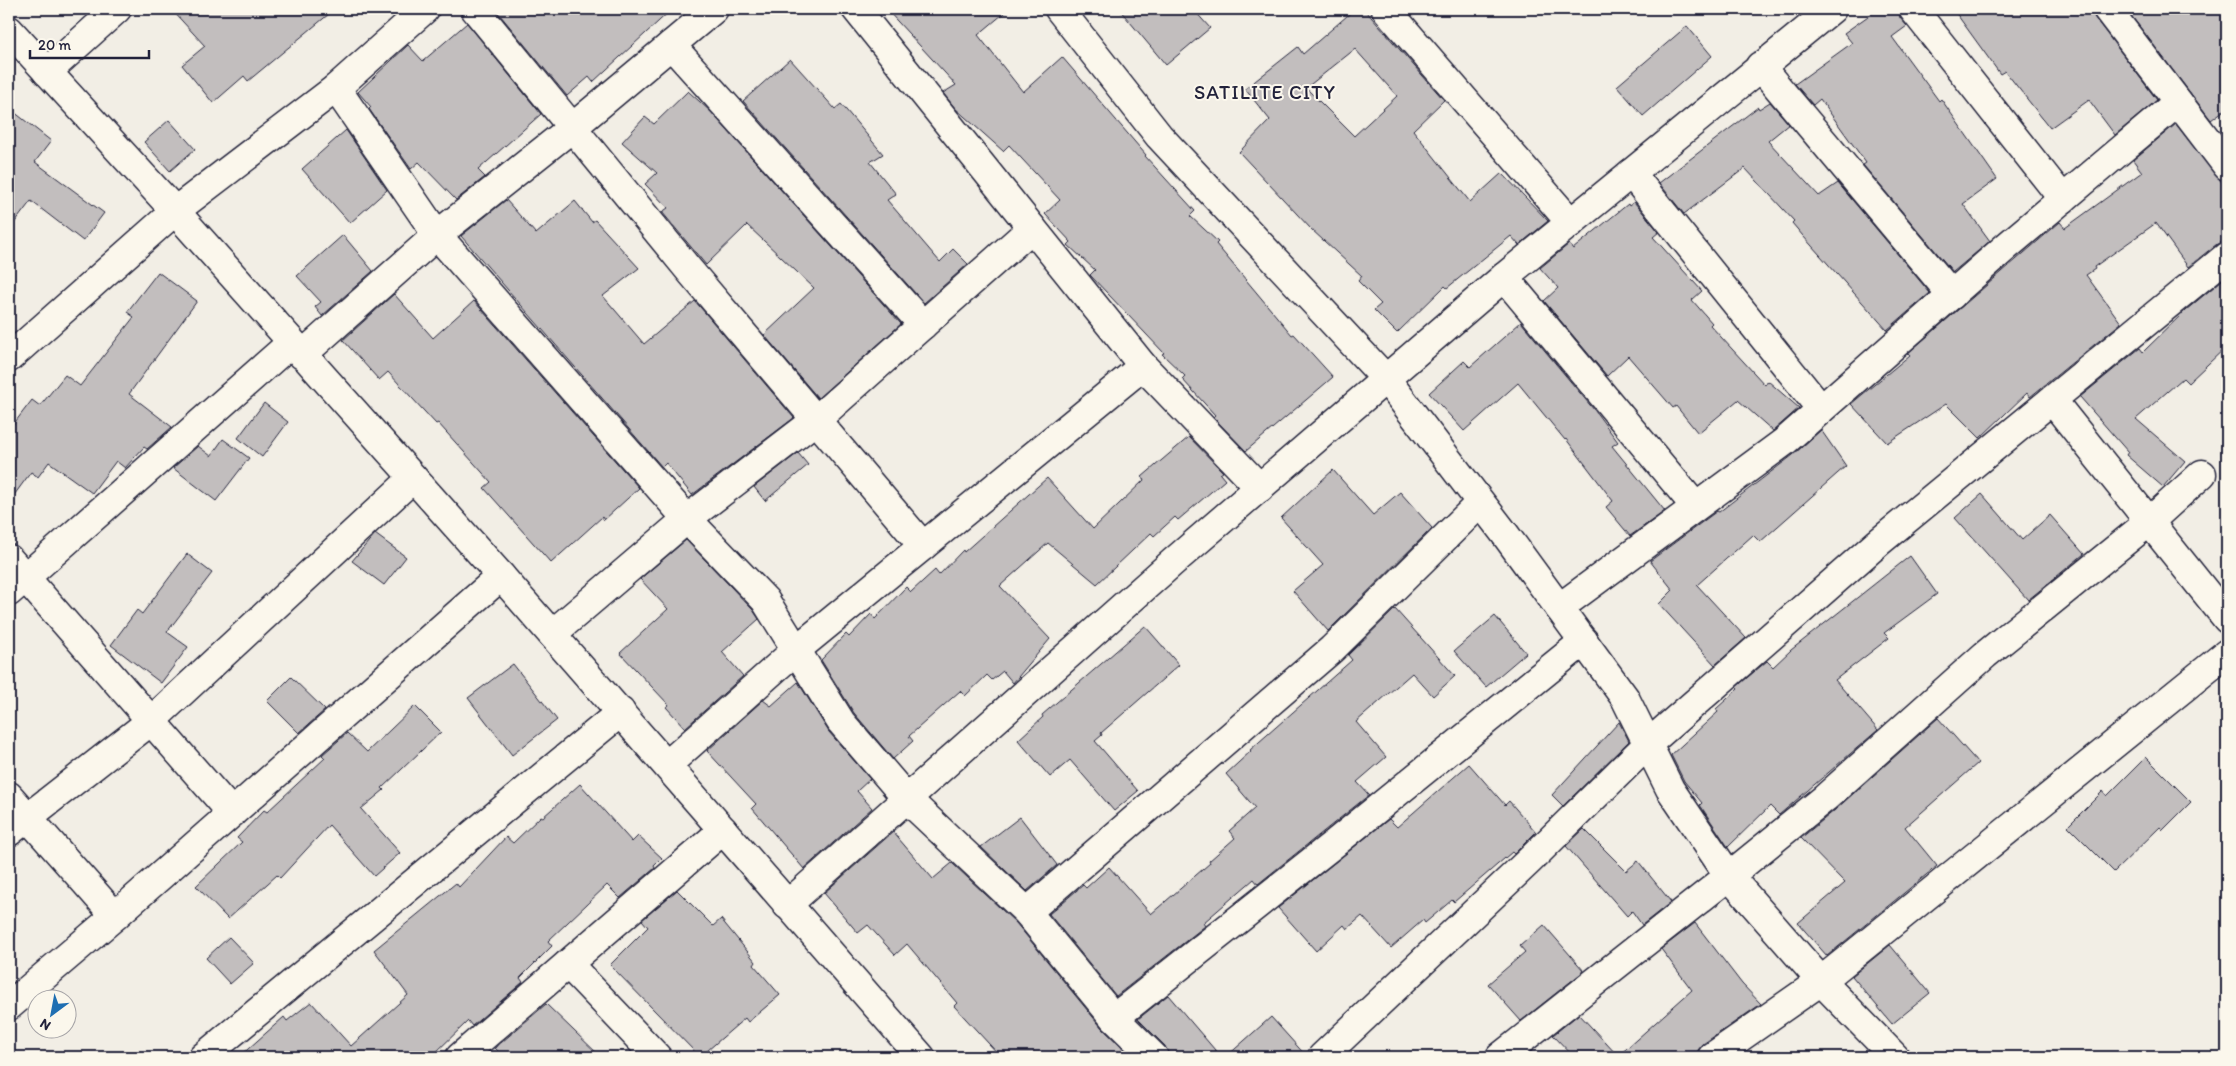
<svg xmlns="http://www.w3.org/2000/svg" width="2236" height="1066" viewBox="0 0 2236 1066" font-family="Itim,sans-serif">
<rect width="100%" height="100%" fill="#f2eee5"/>
<filter id="ink" filterUnits="userSpaceOnUse"><feTurbulence type="fractalNoise" baseFrequency=".02" numOctaves="2"/><feDisplacementMap in="SourceGraphic" scale="10" xChannelSelector="R" yChannelSelector="G"/><feConvolveMatrix kernelMatrix="1 2 1 2 8 2 1 2 1" color-interpolation-filters="sRGB"/></filter>
<g filter="url(#ink)">
<g fill="#c2bebe" stroke="#22223b" fill-rule="evenodd">
<path d="M 171,9 L 335,9 L 248,81 L 244,76 L 213,103 L 182,65 L 205,46 Z"/>
<path d="M 495,9 L 672,9 L 593,82 L 589,77 L 567,96 Z"/>
<path d="M 886,9 L 1009,9 L 978,35 L 1023,92 L 1062,57 L 1146,155 L 1145,156 L 1195,211 L 1190,216 L 1218,242 L 1216,244 L 1292,335 L 1294,334 L 1333,377 L 1246,451 L 1213,417 L 1215,415 L 1182,379 L 1185,376 L 1162,354 L 1164,353 L 1090,275 L 1095,270 L 1068,245 L 1071,242 L 1045,214 L 1060,200 L 1009,145 L 1003,151 L 955,108 L 943,93 L 956,85 Z"/>
<path d="M 1119,9 L 1193,9 L 1210,28 L 1166,65 Z"/>
<path d="M 1355,9 L 1364,9 L 1444,100 L 1413,130 L 1470,202 L 1502,173 L 1548,221 L 1519,245 L 1511,236 L 1447,288 L 1445,286 L 1397,333 L 1374,310 L 1381,304 L 1358,281 L 1362,276 L 1311,229 L 1239,152 L 1270,120 L 1245,89 L 1298,47 L 1303,54 ZM 1355,49 L 1397,96 L 1354,136 L 1306,88 Z"/>
<path d="M 1878,9 L 1898,9 L 1900,18 L 1907,26 L 1892,37 L 1939,101 L 1941,99 L 1997,179 L 1963,204 L 1990,241 L 1953,272 L 1863,165 L 1866,163 L 1820,99 L 1813,105 L 1795,84 L 1852,43 L 1844,33 Z"/>
<path d="M 1953,9 L 2092,9 L 2095,18 L 2157,100 L 2115,135 L 2089,100 L 2050,128 L 2005,71 L 2000,74 Z"/>
<path d="M 2126,9 L 2227,9 L 2227,108 L 2211,120 Z"/>
<path d="M 467,23 L 541,114 L 478,170 L 485,177 L 456,200 L 419,162 L 411,169 L 369,109 L 371,107 L 358,92 L 408,45 L 423,61 Z"/>
<path d="M 1687,26 L 1712,56 L 1643,116 L 1617,86 Z"/>
<path d="M 790,59 L 835,109 L 841,104 L 883,154 L 870,162 L 896,194 L 887,200 L 940,262 L 953,249 L 968,264 L 924,303 L 743,101 Z"/>
<path d="M 688,91 L 711,112 L 901,324 L 818,398 L 764,335 L 814,288 L 747,225 L 706,265 L 662,212 L 668,208 L 645,184 L 657,173 L 622,142 L 645,117 L 654,124 Z"/>
<path d="M 1770,102 L 1789,124 L 1768,141 L 1819,196 L 1838,183 L 1930,293 L 1887,330 L 1803,236 L 1792,223 L 1794,221 L 1745,168 L 1684,214 L 1659,183 L 1758,107 L 1759,109 Z"/>
<path d="M 9,108 L 51,141 L 35,162 L 104,213 L 83,241 L 31,201 L 9,230 Z"/>
<path d="M 169,120 L 195,149 L 170,171 L 144,142 Z"/>
<path d="M 2176,124 L 2227,189 L 2227,241 L 2217,244 L 2188,267 L 2156,223 L 2094,267 L 2095,269 L 2086,275 L 2121,323 L 2030,397 L 2027,393 L 1980,438 L 1946,404 L 1887,443 L 1851,404 L 1910,355 L 1908,353 L 2060,222 L 2065,228 L 2142,172 L 2133,160 Z"/>
<path d="M 346,130 L 387,190 L 350,223 L 302,169 Z"/>
<path d="M 506,200 L 536,234 L 575,201 L 592,222 L 595,220 L 639,268 L 603,296 L 644,344 L 695,301 L 794,418 L 692,495 L 666,463 L 662,467 L 461,236 Z"/>
<path d="M 1634,202 L 1659,232 L 1653,237 L 1702,291 L 1692,300 L 1712,323 L 1710,325 L 1765,385 L 1768,381 L 1799,408 L 1773,431 L 1738,400 L 1698,433 L 1676,406 L 1673,408 L 1628,356 L 1607,376 L 1544,301 L 1558,288 L 1540,268 L 1569,244 L 1573,249 L 1628,204 L 1629,206 Z"/>
<path d="M 343,235 L 373,271 L 322,316 L 315,307 L 321,302 L 297,276 Z"/>
<path d="M 158,272 L 197,301 L 129,394 L 172,427 L 147,449 L 144,447 L 125,468 L 116,461 L 92,493 L 49,462 L 38,477 L 31,472 L 9,502 L 9,430 L 32,400 L 40,406 L 65,375 L 80,386 L 134,317 L 127,312 Z"/>
<path d="M 2227,276 L 2227,346 L 2188,383 L 2183,378 L 2136,419 L 2185,461 L 2163,487 L 2126,455 L 2128,452 L 2080,397 L 2140,348 L 2143,352 L 2186,310 Z"/>
<path d="M 394,294 L 433,338 L 474,301 L 639,488 L 604,520 L 602,517 L 551,563 L 484,488 L 491,482 L 438,423 L 436,424 L 388,372 L 379,380 L 343,340 Z"/>
<path d="M 1521,322 L 1595,411 L 1618,442 L 1612,446 L 1665,511 L 1630,536 L 1606,507 L 1613,501 L 1566,439 L 1565,440 L 1518,383 L 1464,431 L 1429,393 L 1464,361 L 1470,367 Z"/>
<path d="M 264,403 L 288,422 L 262,457 L 238,438 Z"/>
<path d="M 1821,430 L 1846,466 L 1760,542 L 1753,535 L 1697,585 L 1746,638 L 1715,665 L 1659,604 L 1673,590 L 1650,561 L 1717,511 L 1719,512 L 1793,455 Z"/>
<path d="M 1189,437 L 1223,472 L 1220,474 L 1225,480 L 1178,520 L 1175,517 L 1154,536 L 1151,533 L 1097,584 L 1048,543 L 1000,586 L 1050,639 L 1013,683 L 1003,671 L 992,680 L 987,675 L 965,696 L 960,691 L 909,736 L 913,741 L 893,759 L 854,713 L 821,660 L 846,634 L 849,637 L 871,614 L 875,619 L 906,587 L 911,592 L 935,570 L 939,575 L 963,550 L 964,552 L 1047,478 L 1093,529 L 1144,480 L 1142,477 Z"/>
<path d="M 223,439 L 249,458 L 216,501 L 173,468 L 198,446 L 211,456 Z"/>
<path d="M 798,453 L 808,465 L 765,501 L 754,487 Z"/>
<path d="M 1333,470 L 1373,515 L 1400,492 L 1432,528 L 1328,631 L 1293,591 L 1323,565 L 1281,518 Z"/>
<path d="M 1982,494 L 2022,540 L 2050,515 L 2084,554 L 2028,600 L 1955,518 Z"/>
<path d="M 375,534 L 406,557 L 384,585 L 352,561 Z"/>
<path d="M 686,540 L 753,610 L 759,619 L 722,652 L 743,676 L 685,728 L 666,707 L 669,705 L 620,653 L 668,609 L 640,579 Z"/>
<path d="M 187,554 L 212,573 L 167,632 L 188,647 L 161,683 L 111,645 L 137,610 L 142,614 Z"/>
<path d="M 1910,556 L 1937,594 L 1884,633 L 1889,638 L 1835,680 L 1878,730 L 1779,815 L 1770,806 L 1728,847 L 1700,805 L 1702,803 L 1684,781 L 1671,755 L 1718,712 L 1716,709 L 1738,689 L 1736,687 L 1767,661 L 1773,667 L 1791,650 Z"/>
<path d="M 1395,609 L 1455,676 L 1433,696 L 1412,673 L 1356,722 L 1386,757 L 1357,782 L 1369,795 L 1258,884 L 1254,879 L 1203,923 L 1205,926 L 1116,996 L 1049,914 L 1083,885 L 1086,888 L 1109,867 L 1151,914 L 1210,863 L 1209,861 L 1235,838 L 1229,831 L 1255,808 L 1226,774 L 1251,751 L 1250,750 L 1352,660 L 1348,655 Z"/>
<path d="M 1495,616 L 1526,653 L 1486,687 L 1454,651 Z"/>
<path d="M 1145,626 L 1179,665 L 1101,733 L 1102,735 L 1095,741 L 1138,791 L 1114,811 L 1070,760 L 1050,777 L 1018,740 L 1043,717 L 1042,715 Z"/>
<path d="M 513,664 L 557,720 L 512,755 L 468,698 Z"/>
<path d="M 291,677 L 325,710 L 299,733 L 267,701 Z"/>
<path d="M 798,682 L 829,732 L 870,779 L 857,791 L 872,808 L 804,869 L 752,808 L 756,804 L 707,751 L 763,700 L 771,706 Z"/>
<path d="M 415,706 L 441,732 L 382,788 L 384,790 L 361,809 L 400,853 L 374,876 L 329,825 L 280,878 L 277,875 L 228,919 L 196,886 L 242,842 L 237,838 L 264,810 L 267,812 L 325,758 L 322,755 L 347,733 L 367,752 Z"/>
<path d="M 1938,718 L 1978,763 L 1905,827 L 1937,866 L 1827,956 L 1798,923 L 1845,883 L 1801,838 L 1835,810 Z"/>
<path d="M 1619,722 L 1629,741 L 1563,806 L 1552,795 Z"/>
<path d="M 2146,757 L 2191,802 L 2163,830 L 2160,827 L 2114,872 L 2068,826 L 2103,791 L 2107,796 Z"/>
<path d="M 1469,764 L 1505,805 L 1509,801 L 1536,832 L 1514,854 L 1512,852 L 1454,902 L 1452,900 L 1425,923 L 1423,920 L 1391,948 L 1362,916 L 1347,929 L 1344,925 L 1316,951 L 1278,908 L 1389,819 L 1397,827 Z"/>
<path d="M 580,784 L 632,842 L 638,836 L 662,858 L 654,866 L 655,868 L 620,898 L 607,885 L 548,941 L 552,946 L 520,978 L 523,982 L 472,1026 L 468,1021 L 431,1057 L 239,1057 L 284,1017 L 287,1021 L 311,1002 L 351,1046 L 408,995 L 374,950 L 456,883 L 459,887 L 506,837 L 513,843 L 541,816 L 543,817 Z"/>
<path d="M 1020,817 L 1057,865 L 1027,891 L 981,847 Z"/>
<path d="M 1584,829 L 1626,871 L 1638,861 L 1671,902 L 1642,925 L 1632,911 L 1627,916 L 1566,846 Z"/>
<path d="M 893,832 L 933,879 L 952,863 L 1016,923 L 1102,1028 L 1132,1057 L 1001,1057 L 954,1006 L 957,1003 L 907,944 L 895,955 L 868,925 L 858,933 L 824,893 Z"/>
<path d="M 677,890 L 713,926 L 721,919 L 756,962 L 754,965 L 780,995 L 748,1022 L 745,1018 L 700,1057 L 610,965 L 648,927 L 642,920 Z"/>
<path d="M 1695,923 L 1742,984 L 1761,1004 L 1703,1044 L 1698,1050 L 1697,1057 L 1574,1057 L 1553,1035 L 1579,1014 L 1618,1056 L 1692,990 L 1661,949 Z"/>
<path d="M 1544,925 L 1584,971 L 1521,1021 L 1488,984 L 1525,952 L 1520,946 Z"/>
<path d="M 229,937 L 254,963 L 230,984 L 206,958 Z"/>
<path d="M 1890,945 L 1930,993 L 1892,1024 L 1852,976 Z"/>
<path d="M 1168,995 L 1221,1057 L 1169,1057 L 1165,1046 L 1138,1019 Z"/>
<path d="M 546,1004 L 601,1057 L 504,1057 L 495,1048 Z"/>
<path d="M 1271,1017 L 1307,1057 L 1226,1057 Z"/>
</g>
<g fill="none" stroke-linecap="round" stroke-linejoin="round">
<g stroke="#22223b" stroke-width="31">
<g id="minor">
<path d="M 475,9 L 689,270 L 923,546"/>
<path d="M 856,9 L 1143,366 L 1260,488"/>
<path d="M 1059,9 L 1159,136 L 1386,379 L 1505,534 L 1625,698 L 1670,789 L 1729,876 L 1821,981 L 1895,1057"/>
<path d="M 1386,9 L 1571,223"/>
<path d="M 1913,9 L 2063,199"/>
<path d="M 2107,9 L 2227,166"/>
<path d="M 9,30 L 175,211 L 501,576 L 921,1057"/>
<path d="M 671,45 L 923,325"/>
<path d="M 1760,66 L 1952,295"/>
<path d="M 47,72 L 117,9"/>
<path d="M 336,88 L 437,235 L 687,519 L 765,600 L 841,722 L 907,799 L 1027,912 L 1114,1018 L 1154,1057"/>
<path d="M 1631,173 L 1821,409"/>
<path d="M 1504,277 L 1695,506"/>
<path d="M 302,355 L 437,235 L 573,127 L 714,9"/>
<path d="M 2052,400 L 2227,619"/>
<path d="M 9,559 L 232,813"/>
<path d="M 9,592 L 291,343"/>
<path d="M 1559,608 L 1784,442 L 2007,246 L 2178,102"/>
<path d="M 552,634 L 687,519 L 816,420 L 1032,228"/>
<path d="M 667,765 L 796,650 L 1143,366"/>
<path d="M 9,796 L 115,916"/>
<path d="M 9,832 L 151,721 L 413,478"/>
<path d="M 787,905 L 1173,562 L 1504,277 L 1832,9"/>
<path d="M 1027,912 L 1332,649 L 1480,503"/>
<path d="M 568,964 L 657,1057"/>
<path d="M 9,1006 L 115,916 L 501,576"/>
<path d="M 1114,1018 L 1335,843 L 1584,641"/>
<path d="M 203,1057 L 621,712"/>
<path d="M 460,1057 L 723,830"/>
<path d="M 1322,1057 L 1530,860 L 1648,744 L 1879,542 L 2227,256"/>
<path d="M 1500,1057 L 1729,876 L 1825,798 L 1985,655 L 2149,522 L 2202,474"/>
<path d="M 1712,1057 L 1821,981 L 2227,653"/>
</g>
</g>
<g stroke="#22223b" stroke-width="31">
<path id="major" d="M 9,358 L 175,211 L 336,88 L 425,9"/>
</g>
<use href="#minor" stroke="#fbf7ec" stroke-width="28"/>
<use href="#major" stroke="#fbf7ec" stroke-width="28"/>
</g>
</g>
<g text-anchor="middle" dominant-baseline="central" stroke-width="4" stroke-linejoin="round" paint-order="stroke">
<g font-size="20" letter-spacing="1" fill="#22223b" stroke="#fbf7ec">
<text x="1265" y="92">SATILITE CITY</text>
</g>
</g>
<rect width="2236" height="1066" fill="none" stroke="#fbf7ec" stroke-width="30"/>
<rect x="15" y="15" width="2206" height="1036" fill="none" stroke="#22223b" stroke-width="2" filter="url(#ink)"/>
<g transform="translate(52 1014) rotate(212)"><circle r="24" fill="#fbf7ec" stroke="#a4a2a5"/>
<path d="M0-4L9 19L0 12L-9 19Z" fill="#1f6fb2"/>
<text y="-8" font-size="14" font-weight="bold" text-anchor="middle" fill="#22223b">N</text>
</g>
<path d="M30 50v8h119v-8" fill="none" stroke="#22223b" stroke-width="2.5"/>
<text x="38" y="50" font-size="15" fill="#22223b" stroke="#fbf7ec" stroke-width="4" paint-order="stroke">20 m</text>
</svg>
